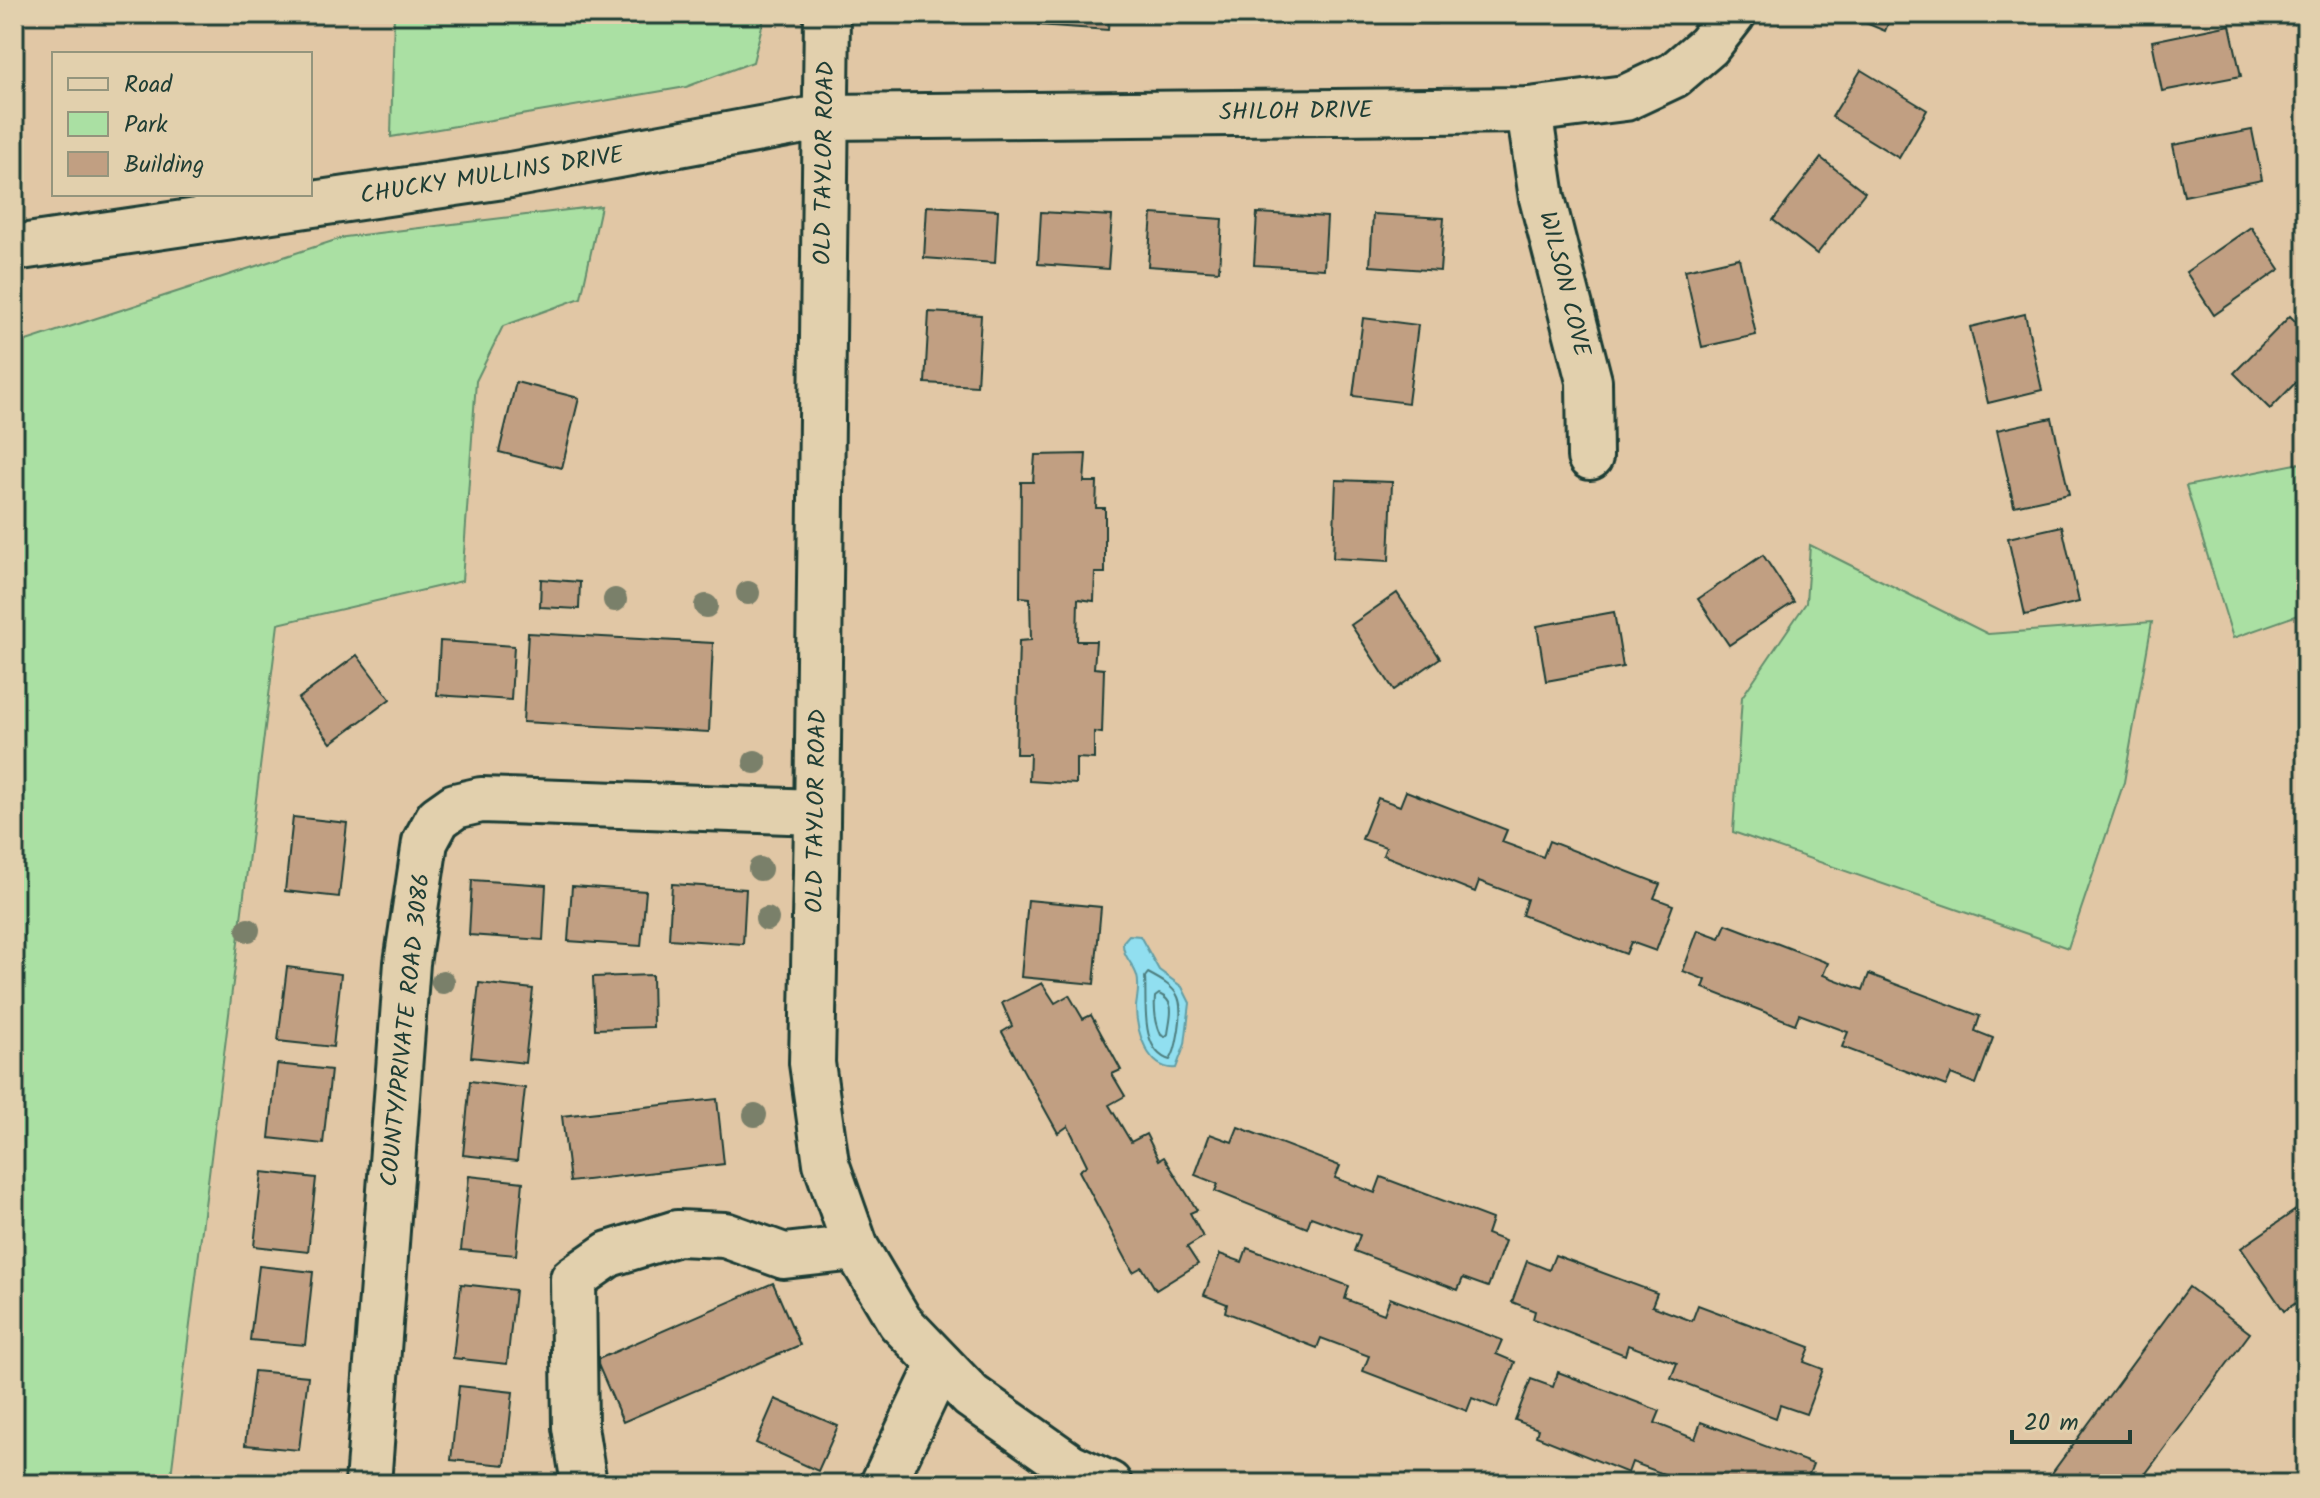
<svg xmlns="http://www.w3.org/2000/svg" width="2320" height="1498" viewBox="0 0 2320 1498" font-family="Kalam,sans-serif">
<rect width="100%" height="100%" fill="#e1c7a5"/>
<filter id="ink" filterUnits="userSpaceOnUse"><feTurbulence type="fractalNoise" baseFrequency=".0125" numOctaves="2"/><feDisplacementMap in="SourceGraphic" scale="16" xChannelSelector="R" yChannelSelector="G"/><feConvolveMatrix kernelMatrix="1 2 1 2 8 2 1 2 1" color-interpolation-filters="sRGB"/></filter>
<g filter="url(#ink)">
<g fill="#aae0a3" stroke="#648e6c" stroke-width="2">
<path d="M 394,14 L 765,14 L 753,62 L 686,87 L 391,137 Z"/>
<path d="M 601,206 L 581,298 L 503,326 L 476,381 L 462,581 L 278,624 L 170,1484 L 14,1484 L 14,345 L 345,237 Z"/>
<path d="M 2306,462 L 2306,612 L 2233,638 L 2186,486 Z"/>
<path d="M 1810,545 L 1988,634 L 2152,622 L 2124,782 L 2068,948 L 1733,832 L 1742,697 L 1806,603 Z"/>
</g>
<path fill="#91dff0" stroke="#639ea5" stroke-width="2" d="M 1129,935 L 1140,936 L 1159,970 L 1182,987 L 1190,1003 L 1185,1044 L 1176,1068 C 1148,1071 1136,1031 1136,1007 C 1137,997 1140,986 1137,976 C 1133,963 1122,956 1123,942 Z"/>
<g fill="none" stroke-linecap="round" stroke-linejoin="round">
<g stroke="#4d7e7f" stroke-width="2">
<path d="M 1148,973 C 1178,989 1184,995 1179,1029 C 1177,1040 1176,1052 1170,1060 C 1139,1051 1147,1000 1145,977 Z"/>
<path d="M 1159,994 C 1177,1002 1170,1017 1168,1034 L 1165,1037 L 1161,1035 C 1155,1022 1154,1010 1155,997 Z"/>
</g>
</g>
<g fill="#c19f82" stroke="#1f3d34" stroke-width="2">
<path d="M 925,14 L 996,14 L 995,19 Z"/>
<path d="M 1039,14 L 1109,14 L 1108,30 L 1038,25 Z"/>
<path d="M 1362,14 L 1436,14 L 1436,24 L 1362,22 Z"/>
<path d="M 1844,14 L 1892,14 L 1885,31 Z"/>
<path d="M 2230,25 L 2241,76 L 2162,91 L 2152,41 Z"/>
<path d="M 1861,70 L 1927,110 L 1899,158 L 1832,117 Z"/>
<path d="M 2252,130 L 2262,180 L 2184,196 L 2173,145 Z"/>
<path d="M 1821,158 L 1865,192 L 1817,254 L 1773,220 Z"/>
<path d="M 927,206 L 998,210 L 995,263 L 924,258 Z"/>
<path d="M 1041,212 L 1112,216 L 1108,269 L 1038,264 Z"/>
<path d="M 1257,213 L 1327,217 L 1324,269 L 1254,265 Z"/>
<path d="M 1152,214 L 1222,219 L 1219,271 L 1148,266 Z"/>
<path d="M 1373,214 L 1444,218 L 1440,271 L 1370,266 Z"/>
<path d="M 2251,227 L 2280,269 L 2214,315 L 2186,272 Z"/>
<path d="M 1739,258 L 1756,335 L 1702,347 L 1685,270 Z"/>
<path d="M 929,312 L 981,315 L 977,386 L 925,383 Z"/>
<path d="M 2025,314 L 2042,390 L 1988,403 L 1970,327 Z"/>
<path d="M 2290,316 L 2306,332 L 2306,372 L 2270,409 L 2234,373 Z"/>
<path d="M 1363,318 L 1418,325 L 1408,403 L 1353,396 Z"/>
<path d="M 516,382 L 579,398 L 562,468 L 499,452 Z"/>
<path d="M 2052,418 L 2069,494 L 2014,506 L 1997,430 Z"/>
<path d="M 1086,454 L 1084,482 L 1097,482 L 1096,508 L 1105,508 L 1105,573 L 1095,573 L 1094,601 L 1078,599 L 1077,641 L 1096,641 L 1094,668 L 1104,669 L 1102,733 L 1094,732 L 1094,759 L 1076,758 L 1076,784 L 1029,781 L 1030,754 L 1016,754 L 1019,641 L 1031,640 L 1030,598 L 1020,597 L 1021,482 L 1033,482 L 1035,455 Z"/>
<path d="M 1336,480 L 1392,482 L 1389,561 L 1333,558 Z"/>
<path d="M 2062,526 L 2079,602 L 2025,615 L 2008,538 Z"/>
<path d="M 1763,555 L 1794,602 L 1729,645 L 1698,599 Z"/>
<path d="M 541,579 L 580,582 L 579,609 L 540,607 Z"/>
<path d="M 1397,593 L 1440,658 L 1394,690 L 1351,625 Z"/>
<path d="M 1614,612 L 1623,667 L 1546,681 L 1537,626 Z"/>
<path d="M 528,633 L 713,643 L 709,732 L 523,722 Z"/>
<path d="M 440,641 L 514,646 L 511,700 L 437,695 Z"/>
<path d="M 357,655 L 390,699 L 331,743 L 298,699 Z"/>
<path d="M 1406,791 L 1507,830 L 1502,842 L 1543,857 L 1549,841 L 1660,884 L 1654,898 L 1673,905 L 1656,951 L 1631,942 L 1626,954 L 1522,915 L 1527,899 L 1479,881 L 1475,892 L 1383,855 L 1386,847 L 1362,839 L 1378,798 L 1400,806 Z"/>
<path d="M 293,817 L 347,823 L 339,897 L 285,891 Z"/>
<path d="M 472,880 L 546,885 L 543,940 L 469,935 Z"/>
<path d="M 672,884 L 746,889 L 743,944 L 669,939 Z"/>
<path d="M 572,886 L 646,891 L 641,946 L 568,941 Z"/>
<path d="M 1028,900 L 1101,907 L 1094,984 L 1021,977 Z"/>
<path d="M 1726,924 L 1828,963 L 1823,975 L 1863,990 L 1869,974 L 1980,1016 L 1975,1031 L 1993,1038 L 1976,1084 L 1951,1074 L 1946,1086 L 1842,1047 L 1848,1032 L 1799,1014 L 1795,1024 L 1703,988 L 1706,980 L 1683,971 L 1698,930 L 1720,938 Z"/>
<path d="M 287,967 L 341,974 L 333,1047 L 278,1041 Z"/>
<path d="M 652,975 L 653,1027 L 595,1029 L 593,977 Z"/>
<path d="M 479,983 L 533,989 L 525,1063 L 471,1057 Z"/>
<path d="M 1042,983 L 1055,1003 L 1069,995 L 1083,1019 L 1091,1015 L 1121,1070 L 1112,1074 L 1125,1096 L 1109,1105 L 1131,1142 L 1146,1134 L 1159,1160 L 1164,1157 L 1197,1210 L 1190,1213 L 1203,1237 L 1187,1247 L 1198,1264 L 1156,1290 L 1142,1267 L 1133,1272 L 1079,1171 L 1087,1165 L 1068,1126 L 1058,1133 L 1002,1032 L 1012,1026 L 1002,1003 Z"/>
<path d="M 277,1064 L 331,1070 L 323,1144 L 269,1138 Z"/>
<path d="M 470,1081 L 525,1088 L 517,1161 L 463,1155 Z"/>
<path d="M 717,1099 L 724,1164 L 570,1182 L 562,1116 Z"/>
<path d="M 1238,1127 L 1340,1166 L 1335,1178 L 1375,1193 L 1381,1177 L 1492,1219 L 1487,1234 L 1505,1241 L 1488,1287 L 1463,1278 L 1458,1290 L 1354,1251 L 1360,1235 L 1311,1217 L 1307,1228 L 1215,1191 L 1218,1184 L 1195,1175 L 1210,1134 L 1232,1142 Z"/>
<path d="M 262,1172 L 316,1178 L 308,1252 L 254,1246 Z"/>
<path d="M 469,1176 L 523,1182 L 516,1255 L 461,1250 Z"/>
<path d="M 2306,1203 L 2306,1296 L 2284,1311 L 2241,1248 Z"/>
<path d="M 1247,1248 L 1349,1286 L 1345,1299 L 1384,1314 L 1390,1298 L 1502,1340 L 1496,1354 L 1515,1362 L 1497,1408 L 1472,1398 L 1467,1411 L 1363,1371 L 1369,1356 L 1321,1338 L 1317,1348 L 1225,1312 L 1227,1304 L 1204,1295 L 1220,1254 L 1242,1262 Z"/>
<path d="M 1555,1255 L 1657,1293 L 1652,1306 L 1692,1321 L 1698,1305 L 1810,1347 L 1804,1362 L 1823,1369 L 1806,1414 L 1780,1405 L 1776,1418 L 1671,1378 L 1677,1363 L 1628,1345 L 1625,1355 L 1533,1319 L 1535,1311 L 1512,1302 L 1527,1261 L 1549,1270 Z"/>
<path d="M 259,1266 L 313,1272 L 305,1345 L 250,1340 Z"/>
<path d="M 773,1283 L 800,1345 L 623,1422 L 596,1360 Z"/>
<path d="M 461,1284 L 515,1290 L 507,1364 L 453,1358 Z"/>
<path d="M 2189,1287 L 2250,1333 L 2138,1484 L 2044,1484 Z"/>
<path d="M 254,1371 L 308,1376 L 299,1450 L 245,1445 Z"/>
<path d="M 1558,1372 L 1660,1411 L 1655,1423 L 1695,1439 L 1701,1422 L 1813,1464 L 1807,1479 L 1820,1484 L 1678,1484 L 1680,1480 L 1632,1462 L 1628,1473 L 1536,1436 L 1538,1429 L 1515,1420 L 1531,1379 L 1553,1387 Z"/>
<path d="M 459,1386 L 513,1392 L 505,1465 L 451,1460 Z"/>
<path d="M 775,1399 L 838,1426 L 818,1471 L 756,1443 Z"/>
</g>
<g fill="none" stroke-linecap="round" stroke-linejoin="round">
<g stroke="#1f3d34" stroke-width="50">
<g id="minor">
<path d="M 827,14 L 817,824 L 812,1063 L 826,1163 L 856,1248 L 900,1322 L 971,1396 L 1070,1466 L 1109,1484"/>
<path d="M 1529,110 L 1542,198 L 1589,381 L 1590,457"/>
<path d="M 14,248 L 510,175 L 826,117 L 1529,110 L 1625,98 L 1674,75 L 1708,46 L 1733,14"/>
<path d="M 368,1484 L 407,963 L 425,842 L 438,818 L 455,806 L 481,800 L 817,812"/>
<path d="M 584,1484 L 575,1427 L 573,1279 L 609,1254 L 677,1233 L 725,1235 L 784,1256 L 856,1248"/>
<path d="M 883,1484 L 940,1364"/>
</g>
</g>
<use href="#minor" stroke="#e2d0ad" stroke-width="44"/>
</g>
<g fill="#7a806a">
<circle cx="748" cy="593" r="12"/>
<circle cx="615" cy="600" r="12"/>
<circle cx="706" cy="606" r="12"/>
<circle cx="755" cy="762" r="12"/>
<circle cx="760" cy="869" r="12"/>
<circle cx="767" cy="919" r="12"/>
<circle cx="248" cy="930" r="12"/>
<circle cx="443" cy="982" r="12"/>
<circle cx="755" cy="1115" r="12"/>
</g>
</g>
<g text-anchor="middle" dominant-baseline="central" stroke-width="7" stroke-linejoin="round" paint-order="stroke">
<g font-size="24" fill="#1f3d34" stroke="#e2d0ad">
<text transform="translate(1296 112) rotate(-1)">SHILOH DRIVE</text>
<text transform="translate(825 163) rotate(-89)">OLD TAYLOR ROAD</text>
<text transform="translate(492 176) rotate(-9)">CHUCKY MULLINS DRIVE</text>
<text transform="translate(1564 284) rotate(76)">WILSON COVE</text>
<text transform="translate(817 811) rotate(-89)">OLD TAYLOR ROAD</text>
<text transform="translate(406 1030) rotate(-84)">COUNTY/PRIVATE ROAD 3086</text>
</g>
</g>
<rect width="2320" height="1498" fill="none" stroke="#e2d0ad" stroke-width="48"/>
<rect x="24" y="24" width="2272" height="1450" fill="none" stroke="#1f3d34" stroke-width="3" filter="url(#ink)"/>
<rect x="52" y="52" width="260" height="144" fill="#e2d0ad" stroke="#94957d" stroke-width="2"/>
<rect x="68" y="78" width="40" height="12" fill="#e2d0ad" stroke="#94957d" stroke-width="2"/>
<text x="124" y="92" font-size="24" fill="#1f3d34">Road</text>
<rect x="68" y="112" width="40" height="24" fill="#aae0a3" stroke="#94957d" stroke-width="2"/>
<text x="124" y="132" font-size="24" fill="#1f3d34">Park</text>
<rect x="68" y="152" width="40" height="24" fill="#c19f82" stroke="#94957d" stroke-width="2"/>
<text x="124" y="172" font-size="24" fill="#1f3d34">Building</text>
<path d="M2012 1430v12h118v-12" fill="none" stroke="#1f3d34" stroke-width="4"/>
<text x="2024" y="1430" font-size="24" fill="#1f3d34" stroke="#e2d0ad" stroke-width="6" paint-order="stroke">20 m</text>
</svg>
